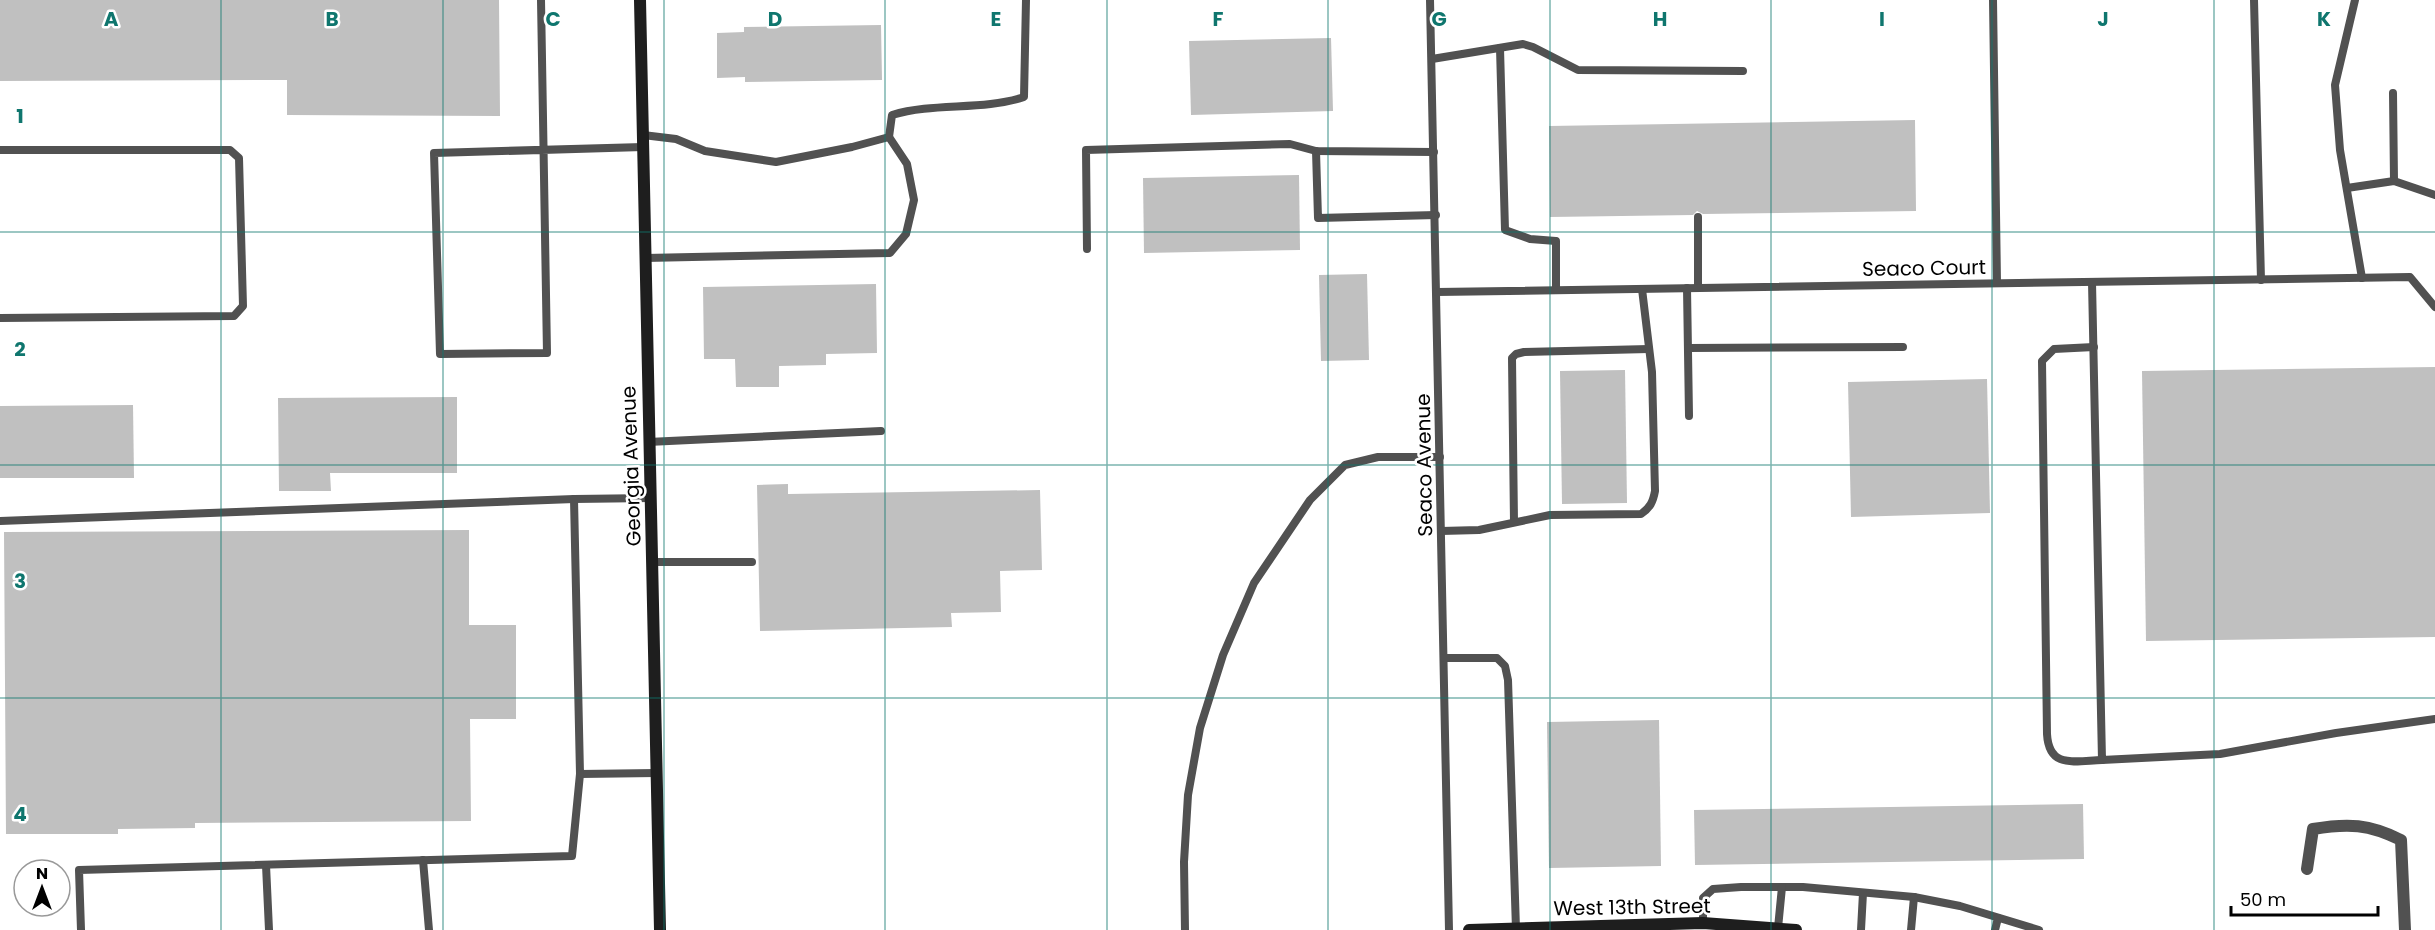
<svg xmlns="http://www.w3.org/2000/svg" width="2435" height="930" viewBox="0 0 2435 930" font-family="Poppins,sans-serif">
<rect width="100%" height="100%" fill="#fff"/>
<g fill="#c0c0c0">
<path d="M 0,0 L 499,0 L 500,116 L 287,115 L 287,80 L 0,81 Z"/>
<path d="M 881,25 L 882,80 L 745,82 L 745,77 L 717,78 L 717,33 L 744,32 L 744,27 Z"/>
<path d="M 1331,38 L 1333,111 L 1191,115 L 1189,41 Z"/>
<path d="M 1915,120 L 1916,211 L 1703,214 L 1697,211 L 1693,215 L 1550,217 L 1549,126 Z"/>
<path d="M 1299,175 L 1300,250 L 1144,253 L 1143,178 Z"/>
<path d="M 1367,274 L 1369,360 L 1321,361 L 1319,275 Z"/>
<path d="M 876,284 L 877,353 L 826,354 L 826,365 L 779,366 L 779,387 L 736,387 L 735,359 L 704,359 L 703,287 Z"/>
<path d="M 2435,367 L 2435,637 L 2146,641 L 2142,371 Z"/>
<path d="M 1625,370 L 1627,503 L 1562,504 L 1560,371 Z"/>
<path d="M 1987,379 L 1990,513 L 1851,517 L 1848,382 Z"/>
<path d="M 457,397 L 457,473 L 330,473 L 331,491 L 279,491 L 278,398 Z"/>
<path d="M 133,405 L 134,478 L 0,478 L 0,406 Z"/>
<path d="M 788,484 L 788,494 L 1040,490 L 1042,570 L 1000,571 L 1001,612 L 951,613 L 952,627 L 760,631 L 757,485 Z"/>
<path d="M 469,530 L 469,625 L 516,625 L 516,719 L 470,719 L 471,821 L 195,823 L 195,828 L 118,829 L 118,834 L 6,834 L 4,532 Z"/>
<path d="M 1659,720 L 1661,866 L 1549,868 L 1547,722 Z"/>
<path d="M 2083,804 L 2084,859 L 1695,865 L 1694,810 Z"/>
</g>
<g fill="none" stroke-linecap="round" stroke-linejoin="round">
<g stroke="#515151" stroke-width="8">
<path d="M 541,0 L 547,353 L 440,354 L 434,153 L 643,147"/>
<path d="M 1430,0 L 1449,930"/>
<path d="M 1993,0 L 1997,283"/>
<path d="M 2254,0 L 2261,280"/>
<path d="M 2355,0 L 2335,85 L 2340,150 L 2362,278"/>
<path d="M 1500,48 L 1505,230 L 1530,239 L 1556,241 L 1556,290"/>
<path d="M 1432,59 L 1523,44 L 1533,47 L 1578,70 L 1743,71"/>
<path d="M 2393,93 L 2394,181"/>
<path d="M 643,135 L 676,139 L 705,151 L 776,162 L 852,147 L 889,137 L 892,115 C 935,102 981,111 1024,97 L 1026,0"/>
<path d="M 0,150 L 230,150 L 239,158 L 243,306 L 234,316 L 0,318"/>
<path d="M 1316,151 L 1318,218 L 1436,215"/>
<path d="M 2347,188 L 2394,181 L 2435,195"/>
<path d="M 1698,217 L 1698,288"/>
<path d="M 1087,249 L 1086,150 L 1290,144 L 1316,151 L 1434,152"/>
<path d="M 645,258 L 890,253 L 906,234 L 914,200 L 907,164 L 889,137"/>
<path d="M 2092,282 L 2102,760 L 2220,754 L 2336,733 L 2435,719"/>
<path d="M 1687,288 L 1689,416"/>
<path d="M 1437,292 L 2410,277 L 2435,307"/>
<path d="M 2094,347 L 2054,349 L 2042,361 L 2047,734 C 2049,769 2074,761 2102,760"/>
<path d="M 1688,348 L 1903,347"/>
<path d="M 648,442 L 881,431"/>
<path d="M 574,499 L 580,774 L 656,773"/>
<path d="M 0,521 L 574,499 L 651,498"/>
<path d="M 1514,522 L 1512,358 L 1516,354 L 1524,352 L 1649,349"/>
<path d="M 1441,531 L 1479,530 L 1550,515 L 1641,514 C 1650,508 1653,502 1655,491 L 1652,372 L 1642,289"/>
<path d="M 653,562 L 752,562"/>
<path d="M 1444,658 L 1497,658 L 1505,666 L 1508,680 L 1516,929"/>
<path d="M 423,860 L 429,930"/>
<path d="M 266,865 L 269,930"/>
<path d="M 1703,923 L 1703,898 L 1713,889 L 1741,887 L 1803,887 L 1914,897 L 1960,906 L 2039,930"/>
<path d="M 1778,928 L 1782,887"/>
<path d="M 81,930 L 79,870 L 572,856 L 580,774"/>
<path d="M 1185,930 L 1184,862 L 1188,795 L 1200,728 L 1223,655 L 1254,583 L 1310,500 L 1345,465 L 1378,457 L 1440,457"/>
<path d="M 1861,930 L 1863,893"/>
<path d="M 1911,930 L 1914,897"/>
<path d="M 1995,930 L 1998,918"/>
</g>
<path stroke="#515151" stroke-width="12" d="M 2307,869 L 2313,829 C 2348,823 2369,824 2401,840 L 2405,930"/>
<g stroke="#1e1e1e" stroke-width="12">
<path d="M 640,0 L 660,930"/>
<path d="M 1469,930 L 1703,923 L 1796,930"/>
</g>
</g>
<path fill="none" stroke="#0f766e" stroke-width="1.5" stroke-opacity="0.55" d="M 221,0 L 221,930M 443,0 L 443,930M 664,0 L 664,930M 885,0 L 885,930M 1107,0 L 1107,930M 1328,0 L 1328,930M 1550,0 L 1550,930M 1771,0 L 1771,930M 1992,0 L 1992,930M 2214,0 L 2214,930M 0,232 L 2435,232M 0,465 L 2435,465M 0,698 L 2435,698"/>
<g text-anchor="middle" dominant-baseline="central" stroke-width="5" stroke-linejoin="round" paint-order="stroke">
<g font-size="20" fill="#000" stroke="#fff">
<text transform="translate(1924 268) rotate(-1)">Seaco Court</text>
<text transform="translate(1424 465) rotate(-91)">Seaco Avenue</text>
<text transform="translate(631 466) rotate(-92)">Georgia Avenue</text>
<text transform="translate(1632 907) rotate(-1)">West 13th Street</text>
</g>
</g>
<g font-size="20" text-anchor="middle" font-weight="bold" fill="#0f766e" stroke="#fff" stroke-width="5" stroke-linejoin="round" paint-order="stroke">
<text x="111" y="26">A</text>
<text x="332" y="26">B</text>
<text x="553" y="26">C</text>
<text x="775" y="26">D</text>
<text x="996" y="26">E</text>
<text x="1218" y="26">F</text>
<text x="1439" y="26">G</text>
<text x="1660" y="26">H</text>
<text x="1882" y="26">I</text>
<text x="2103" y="26">J</text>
<text x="2324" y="26">K</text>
<text x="20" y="123">1</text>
<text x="20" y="356">2</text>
<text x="20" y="588">3</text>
<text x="20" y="821">4</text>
</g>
<g transform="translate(42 888)"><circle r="28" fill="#ffffff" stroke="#999999" stroke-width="1.5"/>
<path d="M0-4.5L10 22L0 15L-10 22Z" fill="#000000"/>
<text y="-9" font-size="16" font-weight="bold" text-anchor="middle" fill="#000000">N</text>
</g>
<path d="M2231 906v9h147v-9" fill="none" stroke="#000000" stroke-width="3"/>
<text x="2240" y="906" font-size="18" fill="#000000" stroke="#ffffff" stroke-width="4.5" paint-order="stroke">50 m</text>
</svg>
